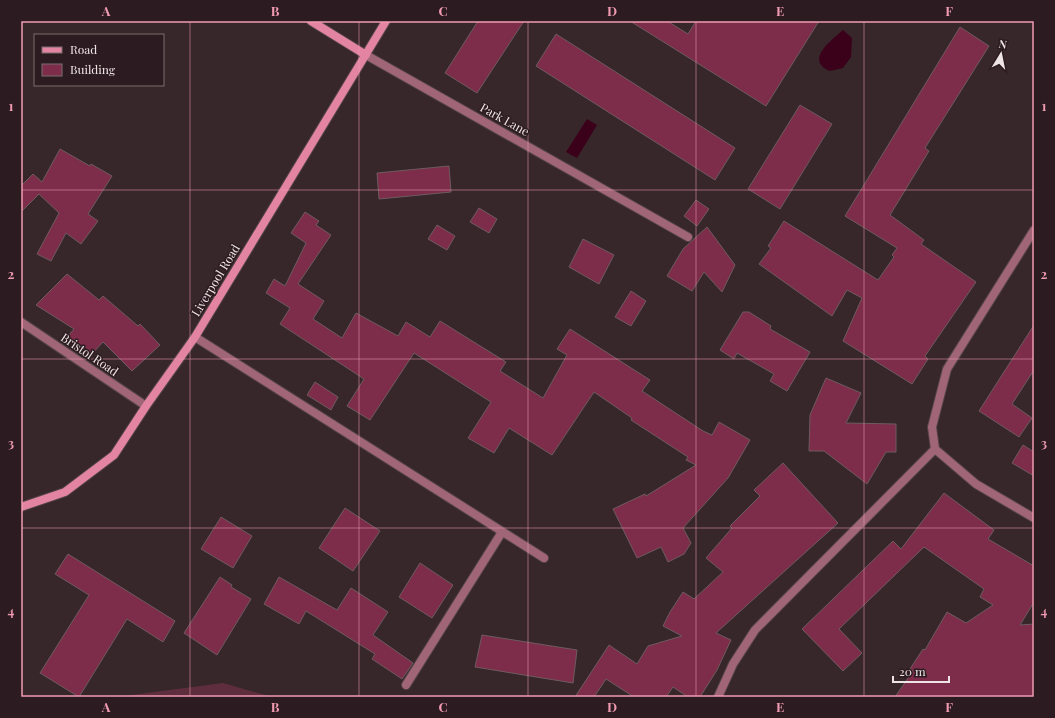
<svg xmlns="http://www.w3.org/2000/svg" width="1055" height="718" viewBox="0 0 1055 718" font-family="'Playfair Display',serif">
<rect width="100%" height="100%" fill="#37262a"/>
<path fill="#5f2e3e" d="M 223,683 L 272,697 L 116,697 Z"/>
<g fill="#3b001a">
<path d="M 843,30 L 852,38 L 851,57 L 843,68 L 830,71 C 804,60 832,40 843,30 Z"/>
<path d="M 587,119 L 597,125 L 577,158 L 566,152 Z"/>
</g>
<g fill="#7d2c49" stroke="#6e5b60">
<path d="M 478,21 L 524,21 L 477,93 L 445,73 Z"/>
<path d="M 630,21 L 667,21 L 688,34 L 696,21 L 819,21 L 766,106 Z"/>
<path d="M 960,27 L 989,46 L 925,148 L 929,151 L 890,215 L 924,240 L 921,244 L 976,282 L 925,356 L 928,359 L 912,384 L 843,341 L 862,298 L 847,290 L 832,316 L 759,264 L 771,248 L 768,246 L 784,221 L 878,280 L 894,257 L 892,255 L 897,248 L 845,216 Z"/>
<path d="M 556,34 L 735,148 L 715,180 L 536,66 Z"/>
<path d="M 800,105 L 832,124 L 780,209 L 748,189 Z"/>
<path d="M 60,149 L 90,166 L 91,164 L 112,176 L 88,214 L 98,221 L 81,244 L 66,233 L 51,261 L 37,254 L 59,213 L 39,194 L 21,212 L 21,186 L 33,174 L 42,182 Z"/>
<path d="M 449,166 L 451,192 L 379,199 L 377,173 Z"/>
<path d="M 696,200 L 709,209 L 697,226 L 684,216 Z"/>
<path d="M 479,208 L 497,219 L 489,233 L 470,222 Z"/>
<path d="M 305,212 L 319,221 L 316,225 L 331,235 L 298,284 L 324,301 L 313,319 L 342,338 L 356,313 L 398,336 L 406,322 L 430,337 L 440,321 L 506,362 L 500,371 L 543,398 L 567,355 L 557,349 L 570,329 L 650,380 L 642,391 L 703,431 L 712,435 L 719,422 L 750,440 L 728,478 L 683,528 L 691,543 L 684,554 L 668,562 L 661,547 L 637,558 L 613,509 L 645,494 L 646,496 L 696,465 L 686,460 L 688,457 L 631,420 L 632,418 L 594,392 L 552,455 L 509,428 L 494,453 L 468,438 L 491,402 L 414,353 L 370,420 L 347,406 L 364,379 L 280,324 L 290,308 L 266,293 L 274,279 L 285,286 L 306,243 L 291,233 Z"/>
<path d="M 437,225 L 455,236 L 447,250 L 428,239 Z"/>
<path d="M 707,227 L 735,265 L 722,292 L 704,272 L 692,291 L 667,276 L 683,249 Z"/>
<path d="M 583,239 L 614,255 L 599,284 L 569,267 Z"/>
<path d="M 67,274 L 99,300 L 103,296 L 138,326 L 140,324 L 160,345 L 132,371 L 103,342 L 90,356 L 68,336 L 74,329 L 36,305 Z"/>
<path d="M 631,291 L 646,301 L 631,326 L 615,317 Z"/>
<path d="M 743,312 L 749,312 L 771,326 L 770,329 L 810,352 L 787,391 L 770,381 L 774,374 L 737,353 L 734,359 L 720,350 Z"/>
<path d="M 1034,325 L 1034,370 L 1012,404 L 1032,418 L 1019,437 L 979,411 Z"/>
<path d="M 826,378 L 861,393 L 846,423 L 896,424 L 896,452 L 886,452 L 867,484 L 824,451 L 809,451 L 810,415 Z"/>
<path d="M 315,382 L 338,397 L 331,410 L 307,395 Z"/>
<path d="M 1023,445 L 1034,452 L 1034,476 L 1012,463 Z"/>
<path d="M 783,463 L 838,523 L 716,633 L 731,640 L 717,670 L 700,697 L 688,697 L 673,687 L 666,697 L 634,697 L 606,679 L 594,697 L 575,697 L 609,645 L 637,664 L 648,646 L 682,636 L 663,626 L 670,612 L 683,592 L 694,599 L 723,572 L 706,558 L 732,528 L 730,526 L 760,496 L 754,490 Z"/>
<path d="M 944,493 L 994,530 L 988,539 L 1034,566 L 1034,602 L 1020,625 L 1034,624 L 1034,697 L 895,697 L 913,671 L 910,669 L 923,649 L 925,650 L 947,612 L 966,623 L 993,605 L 980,597 L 984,589 L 924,547 L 839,629 L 862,653 L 843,671 L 802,629 L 893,541 L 901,549 Z"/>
<path d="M 345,508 L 380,531 L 353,571 L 319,548 Z"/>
<path d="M 221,517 L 252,536 L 233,568 L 201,549 Z"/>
<path d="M 68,554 L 175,621 L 163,642 L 127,619 L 79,697 L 40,673 L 89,595 L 55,574 Z"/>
<path d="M 420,563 L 453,585 L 432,618 L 399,597 Z"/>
<path d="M 220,577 L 232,585 L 231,587 L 251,599 L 217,655 L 184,633 Z"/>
<path d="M 279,577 L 337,610 L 351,588 L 388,612 L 373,635 L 413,663 L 402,679 L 372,659 L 375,654 L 306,611 L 299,624 L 264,604 Z"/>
<path d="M 482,635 L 577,650 L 573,683 L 475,667 Z"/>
</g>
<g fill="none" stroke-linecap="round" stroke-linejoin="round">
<g stroke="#544448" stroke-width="10">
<g id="street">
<path d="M 366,55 L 688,237"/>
<path d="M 1034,230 L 947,369 L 932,427 L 935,449 L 976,484 L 1034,518"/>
<path d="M 21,322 L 146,406"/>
<path d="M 195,337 L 544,558"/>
<path d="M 406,685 L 502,532"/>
<path d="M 718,697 L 733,664 L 755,630 L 935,449"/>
</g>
</g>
<g stroke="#544448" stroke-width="10">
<g id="secondary">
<path d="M 311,21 L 366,55"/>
<path d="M 21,507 L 65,492 L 114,455 L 146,406 L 195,337 L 386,21"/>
</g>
</g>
<use href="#street" stroke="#a06677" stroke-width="8"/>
<use href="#secondary" stroke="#e385a2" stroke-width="8"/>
</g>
<path fill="none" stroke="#f19ab3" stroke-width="1" stroke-opacity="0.55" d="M 190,21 L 190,697M 359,21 L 359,697M 528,21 L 528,697M 696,21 L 696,697M 864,21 L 864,697M 21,190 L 1034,190M 21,359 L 1034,359M 21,528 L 1034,528"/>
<g text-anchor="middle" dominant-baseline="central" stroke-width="3" stroke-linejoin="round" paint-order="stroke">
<g font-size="12" fill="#eee3e5" stroke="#2c1c21">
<text transform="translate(505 119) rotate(29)">Park Lane</text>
<text transform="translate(215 280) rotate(-59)">Liverpool Road</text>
<text transform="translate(90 354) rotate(34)">Bristol Road</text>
</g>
</g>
<rect width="1055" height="718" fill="none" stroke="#2c1c21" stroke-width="44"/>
<rect x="34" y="34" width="130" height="52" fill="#2c1c21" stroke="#7a6c6f"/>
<rect x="42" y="47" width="20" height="6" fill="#e385a2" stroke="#7a6c6f"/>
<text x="70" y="54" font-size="12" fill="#eee3e5">Road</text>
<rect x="42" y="64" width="20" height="12" fill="#7d2c49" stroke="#7a6c6f"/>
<text x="70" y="74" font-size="12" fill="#eee3e5">Building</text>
<g transform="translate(1001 54) rotate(10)" stroke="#2c1c21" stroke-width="3" paint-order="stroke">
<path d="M0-3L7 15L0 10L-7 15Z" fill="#eee3e5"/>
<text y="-6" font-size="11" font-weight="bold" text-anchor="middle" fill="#eee3e5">N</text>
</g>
<path d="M893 676v6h56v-6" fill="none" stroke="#eee3e5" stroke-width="2"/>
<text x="899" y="676" font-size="12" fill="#eee3e5" stroke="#2c1c21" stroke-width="3" paint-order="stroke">20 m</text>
<rect x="22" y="22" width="1011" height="674" fill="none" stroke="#f19ab3" stroke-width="1.5"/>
<g font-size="13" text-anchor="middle" font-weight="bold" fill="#f19ab3">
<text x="106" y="16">A</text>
<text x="275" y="16">B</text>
<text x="443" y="16">C</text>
<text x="612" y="16">D</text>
<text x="780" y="16">E</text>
<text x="949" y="16">F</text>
<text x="11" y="111">1</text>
<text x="1044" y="111">1</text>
<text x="11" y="279">2</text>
<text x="1044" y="279">2</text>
<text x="11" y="448">3</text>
<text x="1044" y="448">3</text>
<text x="11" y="616">4</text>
<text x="1044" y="616">4</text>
<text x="106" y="712">A</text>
<text x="275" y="712">B</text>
<text x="443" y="712">C</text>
<text x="612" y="712">D</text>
<text x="780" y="712">E</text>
<text x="949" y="712">F</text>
</g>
</svg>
